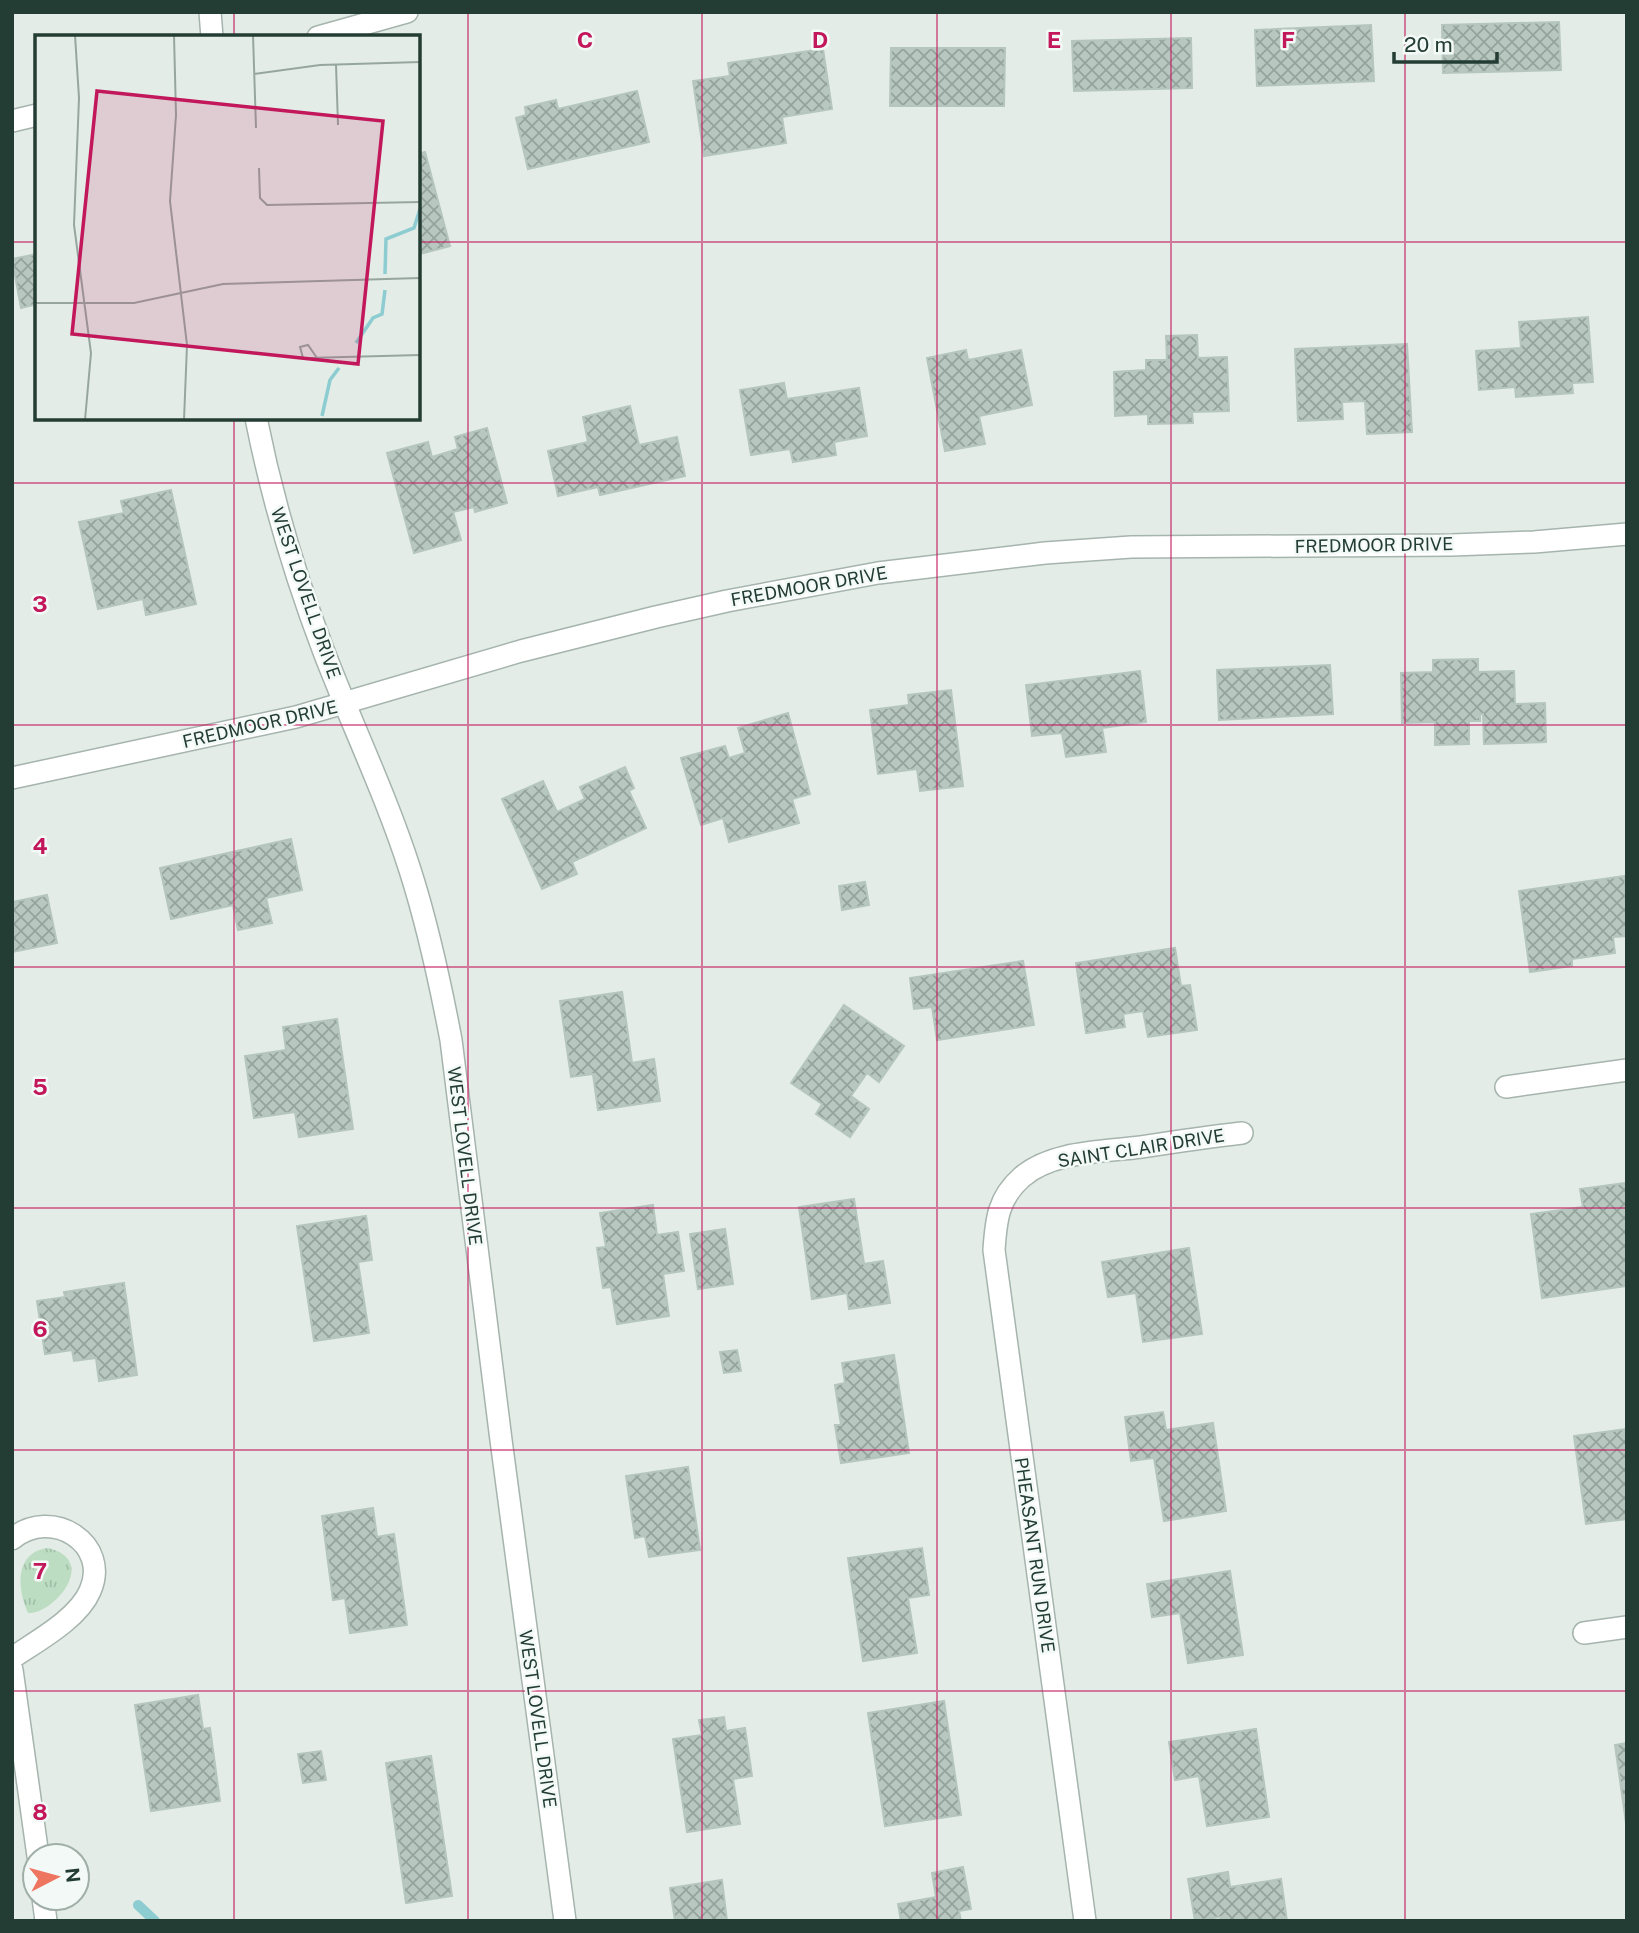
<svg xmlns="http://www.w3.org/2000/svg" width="1639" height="1933" viewBox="0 0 1639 1933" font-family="'Public Sans',sans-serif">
<defs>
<pattern id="grass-tufts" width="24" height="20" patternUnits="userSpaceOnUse" patternTransform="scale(1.75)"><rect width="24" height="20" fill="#bdddc2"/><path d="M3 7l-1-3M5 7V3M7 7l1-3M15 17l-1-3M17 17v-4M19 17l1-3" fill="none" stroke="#a2bfa7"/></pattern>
<pattern id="building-cross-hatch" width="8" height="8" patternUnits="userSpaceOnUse" patternTransform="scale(1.75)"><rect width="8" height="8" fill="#b8c7c0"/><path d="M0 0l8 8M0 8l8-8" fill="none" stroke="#95a39d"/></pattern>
</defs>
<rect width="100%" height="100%" fill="#e3ece7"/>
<path fill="url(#grass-tufts)" d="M 48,1548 C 100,1560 53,1615 28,1613 C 17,1589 14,1552 48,1548 Z"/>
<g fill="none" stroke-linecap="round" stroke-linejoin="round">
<path stroke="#8dccd0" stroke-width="10" d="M 138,1905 L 155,1921"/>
</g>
<g fill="url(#building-cross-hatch)" stroke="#b5c6be" stroke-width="2">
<path d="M 1559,22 L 1561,70 L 1443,73 L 1442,25 Z"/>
<path d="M 1371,25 L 1374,81 L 1257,86 L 1255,30 Z"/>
<path d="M 1191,38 L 1192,88 L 1074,91 L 1072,41 Z"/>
<path d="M 891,48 L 1005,48 L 1004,106 L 890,106 Z"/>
<path d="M 823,49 L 832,109 L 782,117 L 786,143 L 704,156 L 693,81 L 730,76 L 728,63 Z"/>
<path d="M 637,91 L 649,142 L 528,169 L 516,118 L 526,115 L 525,107 L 556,100 L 558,109 Z"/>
<path d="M 425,152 L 450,246 L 420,254 L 418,154 Z"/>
<path d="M 37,254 L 37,304 L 21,308 L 12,259 Z"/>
<path d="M 1588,317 L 1593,382 L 1572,383 L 1573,393 L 1516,397 L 1515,387 L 1479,390 L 1476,351 L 1521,348 L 1519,322 Z"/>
<path d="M 1197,335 L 1198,358 L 1227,357 L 1229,411 L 1192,412 L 1193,423 L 1148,424 L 1148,414 L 1115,416 L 1114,372 L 1146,370 L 1146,360 L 1167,360 L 1166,336 Z"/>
<path d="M 1407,344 L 1412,432 L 1367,434 L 1365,401 L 1342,402 L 1343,419 L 1298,421 L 1295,349 Z"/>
<path d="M 966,350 L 968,360 L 1021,350 L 1032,405 L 979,416 L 985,444 L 945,451 L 927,358 Z"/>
<path d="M 784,383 L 787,399 L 859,388 L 867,436 L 834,442 L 836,455 L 793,462 L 790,449 L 751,455 L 740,390 Z"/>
<path d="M 630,406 L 639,445 L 677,437 L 685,476 L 600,495 L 598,487 L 558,496 L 548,451 L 588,442 L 583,417 Z"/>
<path d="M 487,428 L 507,503 L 475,512 L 474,507 L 453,512 L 461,540 L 414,553 L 387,453 L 428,442 L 432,457 L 458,449 L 455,437 Z"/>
<path d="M 171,490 L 196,604 L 146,615 L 143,599 L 98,609 L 79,522 L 124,513 L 121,501 Z"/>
<path d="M 1478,659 L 1478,672 L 1514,671 L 1515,704 L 1545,703 L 1546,742 L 1484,744 L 1483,714 L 1480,714 L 1480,721 L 1469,721 L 1469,744 L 1435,745 L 1435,722 L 1402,723 L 1401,673 L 1433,672 L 1433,660 Z"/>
<path d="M 1330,665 L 1333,714 L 1219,720 L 1217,670 Z"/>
<path d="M 1140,671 L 1146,722 L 1102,728 L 1106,752 L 1066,757 L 1062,733 L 1032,736 L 1026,685 Z"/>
<path d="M 951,690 L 963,786 L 920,791 L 917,769 L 878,774 L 870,710 L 909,705 L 908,695 Z"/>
<path d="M 788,713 L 810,794 L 792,799 L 799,823 L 729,842 L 723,818 L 701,825 L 681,758 L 725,746 L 729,758 L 745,753 L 738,728 Z"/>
<path d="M 625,767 L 634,788 L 629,791 L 646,828 L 572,862 L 577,874 L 542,889 L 502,799 L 543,781 L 557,812 L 585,799 L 580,787 Z"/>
<path d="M 291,839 L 302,890 L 266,898 L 272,923 L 238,930 L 233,905 L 171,919 L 160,868 Z"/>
<path d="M 1625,876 L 1627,936 L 1613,937 L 1615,953 L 1572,959 L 1572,966 L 1530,972 L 1519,891 Z"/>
<path d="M 865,882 L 869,905 L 842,910 L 839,886 Z"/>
<path d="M 47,895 L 57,943 L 12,952 L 12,902 Z"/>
<path d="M 1175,948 L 1181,986 L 1190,985 L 1197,1030 L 1148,1037 L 1143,1011 L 1123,1014 L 1125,1027 L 1086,1033 L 1076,963 Z"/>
<path d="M 1023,961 L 1034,1025 L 937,1040 L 932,1007 L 914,1009 L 910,978 Z"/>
<path d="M 622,992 L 632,1063 L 654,1059 L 660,1101 L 598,1110 L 593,1074 L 571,1077 L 560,1001 Z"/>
<path d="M 844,1005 L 904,1046 L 879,1082 L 867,1073 L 851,1096 L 869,1109 L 850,1137 L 816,1114 L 822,1104 L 791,1083 Z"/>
<path d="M 337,1019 L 353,1129 L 299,1137 L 295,1112 L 254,1118 L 245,1056 L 286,1050 L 283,1027 Z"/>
<path d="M 1626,1183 L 1627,1286 L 1542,1298 L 1531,1214 L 1583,1207 L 1580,1189 Z"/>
<path d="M 854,1199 L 864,1264 L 883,1261 L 890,1303 L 849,1309 L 847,1293 L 812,1299 L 799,1207 Z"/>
<path d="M 653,1205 L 657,1235 L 678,1232 L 684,1271 L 663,1274 L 669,1316 L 617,1324 L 611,1287 L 603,1288 L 597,1248 L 606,1247 L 600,1213 Z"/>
<path d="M 366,1216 L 372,1260 L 358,1262 L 369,1333 L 314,1341 L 297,1226 Z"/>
<path d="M 725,1229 L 733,1284 L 698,1289 L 690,1234 Z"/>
<path d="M 1189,1248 L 1202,1334 L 1143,1342 L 1136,1293 L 1108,1297 L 1102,1262 Z"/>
<path d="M 124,1283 L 137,1375 L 99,1381 L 96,1358 L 74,1361 L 72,1350 L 45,1354 L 37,1301 L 65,1297 L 64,1292 Z"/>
<path d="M 737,1350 L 741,1371 L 724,1373 L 720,1352 Z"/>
<path d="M 894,1355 L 909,1453 L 841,1463 L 835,1425 L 841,1425 L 835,1385 L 845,1383 L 842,1363 Z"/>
<path d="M 1163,1412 L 1166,1430 L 1213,1423 L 1226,1511 L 1164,1521 L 1154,1458 L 1131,1461 L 1125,1417 Z"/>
<path d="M 1627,1429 L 1627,1519 L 1586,1524 L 1574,1436 Z"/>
<path d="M 688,1467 L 700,1550 L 649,1557 L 645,1536 L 635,1538 L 626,1476 Z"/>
<path d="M 373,1508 L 377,1537 L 394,1534 L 407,1625 L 350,1633 L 345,1598 L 333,1600 L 322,1516 Z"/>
<path d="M 922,1548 L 929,1595 L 908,1598 L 917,1653 L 863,1661 L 848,1558 Z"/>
<path d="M 1230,1571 L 1243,1655 L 1188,1663 L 1180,1613 L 1152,1617 L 1147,1584 Z"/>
<path d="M 198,1695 L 203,1729 L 210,1728 L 220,1801 L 151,1811 L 135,1705 Z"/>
<path d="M 944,1701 L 961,1815 L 885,1826 L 868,1713 Z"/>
<path d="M 724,1717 L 726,1731 L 745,1728 L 752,1776 L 733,1779 L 740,1824 L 687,1832 L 673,1739 L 702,1735 L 699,1720 Z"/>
<path d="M 1256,1729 L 1269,1817 L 1207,1826 L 1199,1776 L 1175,1780 L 1169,1742 Z"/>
<path d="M 1627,1743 L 1627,1823 L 1626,1823 L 1615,1745 Z"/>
<path d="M 321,1751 L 326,1780 L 303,1783 L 298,1754 Z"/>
<path d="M 431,1756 L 452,1896 L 406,1903 L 386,1763 Z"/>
<path d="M 963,1867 L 971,1909 L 959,1911 L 961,1921 L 901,1921 L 898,1904 L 936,1897 L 932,1873 Z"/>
<path d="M 1228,1872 L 1230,1887 L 1281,1879 L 1287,1921 L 1221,1921 L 1220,1917 L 1195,1921 L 1188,1879 Z"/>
<path d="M 722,1880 L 727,1921 L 675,1921 L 670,1888 Z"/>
</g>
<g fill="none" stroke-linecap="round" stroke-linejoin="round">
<g stroke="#a6b4ae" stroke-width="24">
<g id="street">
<path d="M 210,12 L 212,37"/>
<path d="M 318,37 L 407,12"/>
<path d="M 12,121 L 37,115"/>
<path d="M 256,418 C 272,498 295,576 324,652 C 352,725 386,795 410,870 C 428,926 440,982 451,1040 L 501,1440 L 565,1921"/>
<path d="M 12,778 L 296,717 L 521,651 L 656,617 L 727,601 L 878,573 L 1045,553 L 1131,547 L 1452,545 L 1534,542 L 1627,534"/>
<path d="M 1506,1087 L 1627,1070"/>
<path d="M 12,1539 C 52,1506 111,1544 90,1591 C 78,1619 37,1641 12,1658"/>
<path d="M 1584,1633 L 1627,1627"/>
<path d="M 12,1670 L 38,1856"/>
<path d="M 43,1898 L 46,1921"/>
<path d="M 1085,1921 L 994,1250 C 996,1220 998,1198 1022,1177 C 1052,1151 1103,1152 1141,1147 C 1174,1142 1208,1137 1242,1133"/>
</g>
</g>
<use href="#street" stroke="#fff" stroke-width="21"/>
</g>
<path fill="none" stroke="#c2185b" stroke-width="2" stroke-opacity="0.55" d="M 234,12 L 234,37M 468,12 L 468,1921M 702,12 L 702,1921M 937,12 L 937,1921M 1171,12 L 1171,1921M 1405,12 L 1405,1921M 12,242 L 37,242M 418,242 L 1627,242M 234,418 L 234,1921M 12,483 L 1627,483M 12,725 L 1627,725M 12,967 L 1627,967M 12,1208 L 1627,1208M 12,1450 L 1627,1450M 12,1691 L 1627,1691"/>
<g text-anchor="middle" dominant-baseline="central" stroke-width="5" stroke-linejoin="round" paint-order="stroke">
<g font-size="18" fill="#233d34" stroke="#f3f9f6">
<text transform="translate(1374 545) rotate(-1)">FREDMOOR DRIVE</text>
<text transform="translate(809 586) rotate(-10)">FREDMOOR DRIVE</text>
<text transform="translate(306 593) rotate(71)">WEST LOVELL DRIVE</text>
<text transform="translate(260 724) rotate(-13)">FREDMOOR DRIVE</text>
<text transform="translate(1141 1148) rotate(-9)">SAINT CLAIR DRIVE</text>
<text transform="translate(465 1156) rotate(83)">WEST LOVELL DRIVE</text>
<text transform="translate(1035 1555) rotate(82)">PHEASANT RUN DRIVE</text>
<text transform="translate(538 1719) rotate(82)">WEST LOVELL DRIVE</text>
</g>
</g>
<g transform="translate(35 35)">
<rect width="385" height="385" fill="#e3ece7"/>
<path fill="none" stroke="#8dccd0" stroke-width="3.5" d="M 350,239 L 351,204 L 379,193 L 385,174M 321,308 L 338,283 L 347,279 L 350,255M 287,381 L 295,345 L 304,333"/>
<path fill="none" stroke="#96a69f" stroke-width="2" d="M 40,0 L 44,63 L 39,190 L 56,318 L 50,385M 139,0 L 141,80 L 135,166 L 152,310 L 149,385M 218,0 L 221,93M 301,30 L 303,90M 219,39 L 285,30 L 385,27M 224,133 L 225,163 L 232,170 L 385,167M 0,268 L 99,268 L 188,249 L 385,243M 282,323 L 273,310 L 265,312 L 268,323 L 272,323 L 385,320"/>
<path fill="#c2185b" fill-opacity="0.15" stroke="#c2185b" stroke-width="3.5" d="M 62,56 L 348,86 L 323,329 L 37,299 Z"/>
<rect width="385" height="385" fill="none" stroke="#233d34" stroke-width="3.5"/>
</g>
<g font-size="23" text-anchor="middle" font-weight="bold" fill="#c2185b" stroke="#f3f9f6" stroke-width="5" stroke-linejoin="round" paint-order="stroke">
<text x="585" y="48">C</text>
<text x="820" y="48">D</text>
<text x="1054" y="48">E</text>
<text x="1288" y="48">F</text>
<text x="40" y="612">3</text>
<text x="40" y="854">4</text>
<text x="40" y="1095">5</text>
<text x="40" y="1337">6</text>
<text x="40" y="1579">7</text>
<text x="40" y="1820">8</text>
</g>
<rect width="1639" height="1933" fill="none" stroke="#233d34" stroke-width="28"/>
<g transform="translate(56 1877) rotate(84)"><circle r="33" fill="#f3f9f6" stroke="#a0aea8" stroke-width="2"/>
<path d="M0-5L12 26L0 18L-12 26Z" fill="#ee7560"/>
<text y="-10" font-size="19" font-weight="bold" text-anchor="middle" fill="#233d34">N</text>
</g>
<path d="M1394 52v10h103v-10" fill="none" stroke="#233d34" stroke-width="3.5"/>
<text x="1404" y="52" font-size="21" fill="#233d34" stroke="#f3f9f6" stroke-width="5" paint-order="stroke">20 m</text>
</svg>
